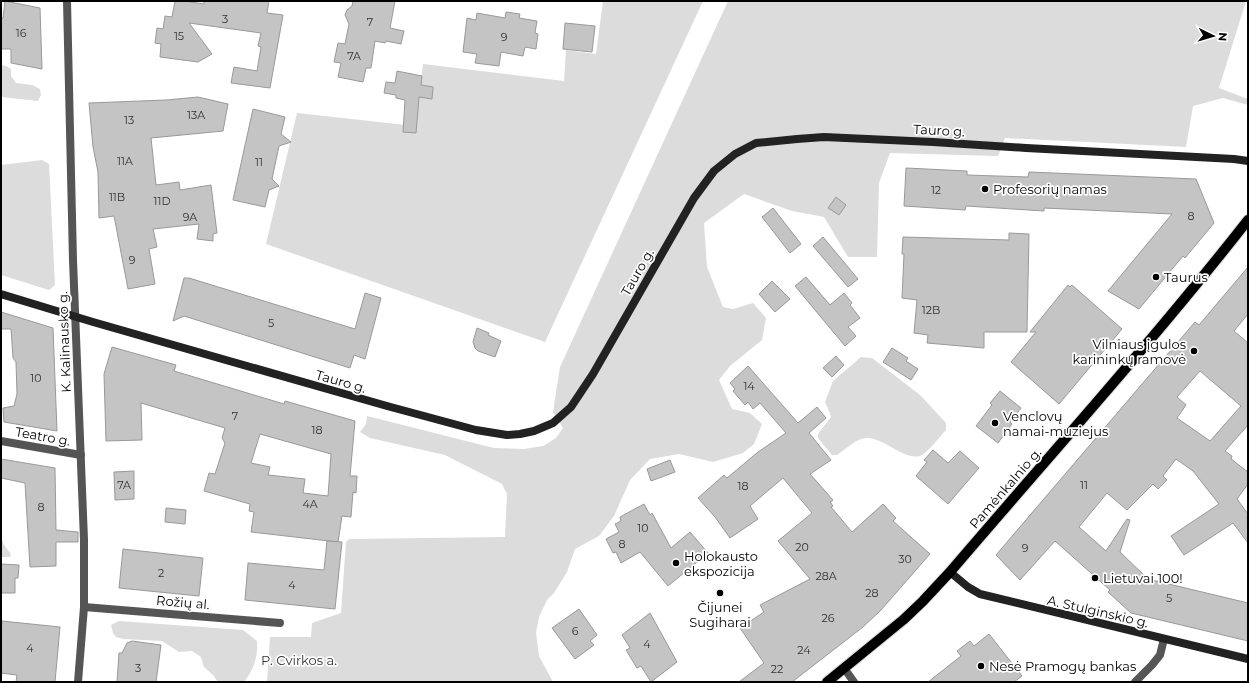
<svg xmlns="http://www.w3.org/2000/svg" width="1249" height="683" viewBox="0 0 1249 683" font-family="Montserrat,sans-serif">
<rect width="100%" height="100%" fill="#fff"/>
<g fill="#dcdcdc">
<path d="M 603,1 L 703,1 L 545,342 L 266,244 L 297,113 L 415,126 L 423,64 L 564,81 L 566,50 L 596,54 Z"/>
<path d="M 728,1 L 1246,1 L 1219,88 L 1248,99 L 1248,105 L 1223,98 L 1193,106 L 1186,147 L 1005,138 L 998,156 L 890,153 L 879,183 L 877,257 L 848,257 L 824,217 L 792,211 L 744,194 L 704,223 L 707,267 L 723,307 L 733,309 L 753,303 L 766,318 L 762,340 L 730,366 L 719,380 L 732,409 L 750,413 L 762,424 L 754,444 L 743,453 L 713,462 L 679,454 L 650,459 L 630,480 L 614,516 L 599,536 L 575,549 L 567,572 L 554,593 L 547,600 L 539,617 L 536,633 L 539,656 L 553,682 L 267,682 L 270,637 L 311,637 L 312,623 L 341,613 L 346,542 L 349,539 L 505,537 L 507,494 L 502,484 L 445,455 L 370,438 L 360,432 L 366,424 L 367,416 L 494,448 L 524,449 L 543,446 L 556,438 L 563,428 L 553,412 L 560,367 Z"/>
<path d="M 1,65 L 6,66 L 11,69 L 11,76 L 16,83 L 32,85 L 40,89 L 41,95 L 38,101 L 1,97 Z"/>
<path d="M 42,160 L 49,164 L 55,285 L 49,290 L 1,275 L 1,165 Z"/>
<path d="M 861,357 L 872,358 L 920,395 L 946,423 L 946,430 C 940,436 930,450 922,455 C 907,463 883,437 867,438 C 856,438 845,450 837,455 L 832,455 L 818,438 L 818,434 L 831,417 L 830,413 L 825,402 L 833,381 Z"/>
<path d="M 1,538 L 4,545 L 11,554 L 10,557 L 1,557 Z"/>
<path d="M 119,621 L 243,630 L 257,641 C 258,657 254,669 244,682 L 218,682 L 213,675 L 204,667 L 201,657 L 192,651 L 179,652 L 162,641 L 123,639 L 116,637 L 113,633 L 111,625 Z"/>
</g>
<g fill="#c4c4c4" stroke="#999" fill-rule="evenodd">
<path d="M 5,1 L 40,8 L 42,69 L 11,63 L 11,49 L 1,49 L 1,18 L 3,18 Z"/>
<path d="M 175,1 L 184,1 L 204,4 L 204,1 L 269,1 L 267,13 L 283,15 L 270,88 L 231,83 L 234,67 L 257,71 L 261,47 L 258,46 L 261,33 L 189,23 L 212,54 L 198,62 L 160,57 L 161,44 L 155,43 L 157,28 L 163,29 L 165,16 L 172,17 Z"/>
<path d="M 353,1 L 395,1 L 390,28 L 404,31 L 401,44 L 386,41 L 385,43 L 375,41 L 371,68 L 366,68 L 363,82 L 338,77 L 341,63 L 334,62 L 338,43 L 345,44 L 349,24 L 345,15 L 347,10 L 352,6 Z"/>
<path d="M 506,12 L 520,14 L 519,18 L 537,21 L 535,33 L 538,34 L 536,49 L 525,47 L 523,56 L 501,52 L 499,66 L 475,63 L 477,54 L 463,52 L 467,18 L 476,20 L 477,13 L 505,18 Z"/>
<path d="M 565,23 L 595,26 L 592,52 L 563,49 Z"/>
<path d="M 397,71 L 422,76 L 421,85 L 433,87 L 432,99 L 419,97 L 416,133 L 403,132 L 405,100 L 396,98 L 396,95 L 384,93 L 386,82 L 395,83 Z"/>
<path d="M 198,97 L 228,104 L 223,131 L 151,138 L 156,185 L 179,182 L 180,190 L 211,185 L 217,233 L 213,234 L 213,241 L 197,239 L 199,224 L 153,229 L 157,247 L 149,249 L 155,284 L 128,289 L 114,216 L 99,218 L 98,172 L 93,147 L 89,103 L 166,100 Z"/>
<path d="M 253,109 L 285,117 L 281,134 L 291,142 L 279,146 L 272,179 L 279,186 L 269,190 L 265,207 L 233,200 Z"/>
<path d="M 906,168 L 967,171 L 967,175 L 1028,177 L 1029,172 L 1196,179 L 1214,223 L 1185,258 L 1183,256 L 1139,309 L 1108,291 L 1172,214 L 1044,208 L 1044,211 L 966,206 L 965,210 L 904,206 Z"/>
<path d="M 836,197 L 846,205 L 839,215 L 828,208 Z"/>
<path d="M 773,208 L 801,244 L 790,253 L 762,217 Z"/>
<path d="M 1009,233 L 1029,234 L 1027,332 L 984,332 L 984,348 L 927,343 L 928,335 L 914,333 L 917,300 L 902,298 L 904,254 L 902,254 L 903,237 L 1009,240 Z"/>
<path d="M 823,237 L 858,279 L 848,287 L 813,246 Z"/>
<path d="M 1248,267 L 1248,314 L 1234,331 L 1248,343 L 1248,425 L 1225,451 L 1232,456 L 1231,459 L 1248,472 L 1248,484 L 1237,499 L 1248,514 L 1248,543 L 1233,523 L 1184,555 L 1171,536 L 1219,504 L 1193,471 L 1176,459 L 1163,476 L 1167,480 L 1158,489 L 1153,484 L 1127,510 L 1107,493 L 1079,527 L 1106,551 L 1127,519 L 1130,520 L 1120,552 L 1148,579 L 1248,603 L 1248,641 L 1131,613 L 1108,592 L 1110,590 L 1055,541 L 1020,580 L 996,555 L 1195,322 L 1199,325 ZM 1200,371 L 1241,406 L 1210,441 L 1177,418 L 1186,405 L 1177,397 Z"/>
<path d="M 806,277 L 830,305 L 844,293 L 852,303 L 850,305 L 860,318 L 848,327 L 856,336 L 845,346 L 795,286 Z"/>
<path d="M 184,278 L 189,278 L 355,329 L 365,293 L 381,298 L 365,359 L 354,355 L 350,368 L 184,316 L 173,321 Z"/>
<path d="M 772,281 L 790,299 L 775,312 L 759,294 Z"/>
<path d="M 1068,285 L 1070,287 L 1072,285 L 1122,329 L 1059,404 L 1011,362 L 1036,332 L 1030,332 Z"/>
<path d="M 1,312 L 53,328 L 57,431 L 4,422 L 3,408 L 14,406 L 17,394 L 16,362 L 13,358 L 11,329 L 1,329 Z"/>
<path d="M 477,328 L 489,333 L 488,335 L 501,341 L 495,357 L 478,351 L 475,348 L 473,342 Z"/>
<path d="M 112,347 L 176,365 L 174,371 L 284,404 L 285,401 L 355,421 L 350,476 L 357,476 L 356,493 L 353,492 L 351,517 L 342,516 L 338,542 L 251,532 L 254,512 L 249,511 L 250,504 L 204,491 L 209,473 L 215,474 L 225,443 L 222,438 L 225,428 L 141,403 L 142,440 L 106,441 L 104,374 ZM 260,434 L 331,454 L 328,496 L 303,493 L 305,479 L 268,475 L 270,467 L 251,463 Z"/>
<path d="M 892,348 L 908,358 L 906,361 L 918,369 L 911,380 L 883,362 Z"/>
<path d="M 836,356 L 844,365 L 832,377 L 823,368 Z"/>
<path d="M 748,366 L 798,423 L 817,407 L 826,418 L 809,433 L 831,460 L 810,474 L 833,500 L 830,502 L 833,506 L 831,507 L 852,532 L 883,504 L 896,518 L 893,521 L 930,554 L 881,610 L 863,627 L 792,682 L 739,682 L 764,663 L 740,628 L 764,612 L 760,605 L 810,579 L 778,541 L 812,513 L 783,478 L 750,506 L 758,519 L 730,538 L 715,517 L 698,498 L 724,475 L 727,478 L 758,452 L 786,433 L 760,403 L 753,409 L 748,402 L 745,405 L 733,391 L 735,389 L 730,383 Z"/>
<path d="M 1000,391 L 1021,408 L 1010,422 L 1012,424 L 998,443 L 976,426 L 992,405 L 990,403 Z"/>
<path d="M 933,450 L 948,463 L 960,451 L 979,468 L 948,504 L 916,476 L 927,462 L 924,460 Z"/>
<path d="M 1,459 L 55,468 L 56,530 L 78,532 L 78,542 L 56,542 L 56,566 L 30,567 L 25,483 L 1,478 Z"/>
<path d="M 670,460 L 675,472 L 651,481 L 647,469 Z"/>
<path d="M 134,471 L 134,499 L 115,500 L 114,472 Z"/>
<path d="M 644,504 L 650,515 L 652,513 L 671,548 L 690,532 L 708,553 L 668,586 L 640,552 L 621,563 L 616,552 L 613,553 L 606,539 L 619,532 L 615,524 L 621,521 L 620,517 Z"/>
<path d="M 166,508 L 186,510 L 185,524 L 165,522 Z"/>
<path d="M 327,541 L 342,542 L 335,609 L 245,600 L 248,563 L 324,570 Z"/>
<path d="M 123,549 L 203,558 L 199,596 L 119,588 Z"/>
<path d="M 1,564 L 19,565 L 18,578 L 15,578 L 15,593 L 1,593 Z"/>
<path d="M 579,609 L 597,635 L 590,641 L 594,645 L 575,659 L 552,628 Z"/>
<path d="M 650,613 L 677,662 L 651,682 L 641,666 L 637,668 L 626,650 L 630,648 L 622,635 Z"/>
<path d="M 2,621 L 60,627 L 55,682 L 16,682 L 17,675 L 1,673 L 1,631 Z"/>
<path d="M 989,634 L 1022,676 L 1014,682 L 928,682 L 961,656 L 957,651 L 970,641 L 974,646 Z"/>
<path d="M 132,641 L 161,645 L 156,682 L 117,682 L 119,653 L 122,653 L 127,643 Z"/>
</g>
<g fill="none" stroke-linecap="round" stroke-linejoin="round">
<g stroke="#dbdbdb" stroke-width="12">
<path id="primary" d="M 827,682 L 903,620 L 923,601 L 950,572 C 1050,455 1153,341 1248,220"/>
</g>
<g stroke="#555" stroke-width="8">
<path d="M 67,1 L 73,260 L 84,540 L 84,607 L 78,682"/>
<path d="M 1,441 L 81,455"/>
<path d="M 84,607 L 280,623"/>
<path d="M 844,668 L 854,682"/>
<path d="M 1135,682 L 1152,665 L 1160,655 L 1164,639"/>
</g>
<g stroke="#222" stroke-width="8">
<path d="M 1,294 L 93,322 L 387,406 L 476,430 L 507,435 L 520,434 L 534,431 L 553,423 L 571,407 L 593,374 L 694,198 L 714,171 L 735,154 L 756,143 L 797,139 L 824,137 L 933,142 L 1026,148 L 1234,159 L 1248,161"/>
<path d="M 950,572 L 968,587 L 980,594 L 1248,659"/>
</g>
<use href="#primary" stroke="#000" stroke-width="10"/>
</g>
<g fill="#000" stroke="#fff" stroke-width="1.5">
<circle cx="985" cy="189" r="4"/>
<circle cx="1156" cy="277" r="4"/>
<circle cx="1194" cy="351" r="4"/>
<circle cx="995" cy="423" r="4"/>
<circle cx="676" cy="563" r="4"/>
<circle cx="1095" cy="578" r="4"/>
<circle cx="720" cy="593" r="4"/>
<circle cx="981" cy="666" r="4"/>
</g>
<g text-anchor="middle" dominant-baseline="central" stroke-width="3.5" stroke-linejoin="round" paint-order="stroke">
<g font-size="11" fill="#313131">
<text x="225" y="19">3</text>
<text x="370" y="22">7</text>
<text x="21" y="33">16</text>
<text x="179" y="36">15</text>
<text x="504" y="37">9</text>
<text x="354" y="56">7A</text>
<text x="196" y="115">13A</text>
<text x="129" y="120">13</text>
<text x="125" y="161">11A</text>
<text x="259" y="162">11</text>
<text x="936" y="190">12</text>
<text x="117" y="197">11B</text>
<text x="162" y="201">11D</text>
<text x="1191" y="216">8</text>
<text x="190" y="217">9A</text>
<text x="132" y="260">9</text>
<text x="931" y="310">12B</text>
<text x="271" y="323">5</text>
<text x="36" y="378">10</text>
<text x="749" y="386">14</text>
<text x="235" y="416">7</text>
<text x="317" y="430">18</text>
<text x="124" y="485">7A</text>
<text x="1084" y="485">11</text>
<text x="743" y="486">18</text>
<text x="310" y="504">4A</text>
<text x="41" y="507">8</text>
<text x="643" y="528">10</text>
<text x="622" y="544">8</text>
<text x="802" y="547">20</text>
<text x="1025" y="548">9</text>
<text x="905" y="559">30</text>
<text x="161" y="573">2</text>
<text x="826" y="576">28A</text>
<text x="292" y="585">4</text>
<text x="872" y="593">28</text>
<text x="1169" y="598">5</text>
<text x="828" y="618">26</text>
<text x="575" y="631">6</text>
<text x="647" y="644">4</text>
<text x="30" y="648">4</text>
<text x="804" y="650">24</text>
<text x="138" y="668">3</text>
<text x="777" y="669">22</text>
</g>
<g font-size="13" fill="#000" stroke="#fff">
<text transform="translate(939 130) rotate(3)">Tauro g.</text>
<text transform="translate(637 272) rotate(-60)">Tauro g.</text>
<text transform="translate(64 342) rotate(-92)">K. Kalinausko g.</text>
<text transform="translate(341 381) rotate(16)">Tauro g.</text>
<text transform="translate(43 436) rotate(10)">Teatro g.</text>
<text transform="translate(1005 488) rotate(-49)">Pamėnkalnio g.</text>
<text transform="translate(183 602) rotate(5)">Rožių al.</text>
<text transform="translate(1098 611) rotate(13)">A. Stulginskio g.</text>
</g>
<g font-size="13" fill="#000" stroke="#fff" text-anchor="start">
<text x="993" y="189">Profesorių namas</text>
<text x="1164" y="277">Taurus</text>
<text x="1186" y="344" text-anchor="end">Vilniaus įgulos<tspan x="1186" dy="15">karininkų ramovė</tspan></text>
<text x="1003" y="416">Venclovų<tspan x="1003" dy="15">namai-muziejus</tspan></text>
<text x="684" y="556">Holokausto<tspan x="684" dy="15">ekspozicija</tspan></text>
<text x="1103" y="578">Lietuvai 100!</text>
<text x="720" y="607" text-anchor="middle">Čijunei<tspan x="720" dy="15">Sugiharai</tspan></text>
<text x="989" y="666">Nesė Pramogų bankas</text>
</g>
<g font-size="13" fill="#333" stroke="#fff">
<text x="299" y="660">P. Cvirkos a.</text>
</g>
</g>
<rect width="1249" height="683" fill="none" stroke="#000000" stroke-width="4"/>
<g transform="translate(1213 36) rotate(95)" stroke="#ffffff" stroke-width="3" paint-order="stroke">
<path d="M0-3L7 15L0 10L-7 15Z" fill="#000000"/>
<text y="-6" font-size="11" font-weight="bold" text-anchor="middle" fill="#000000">N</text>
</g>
</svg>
